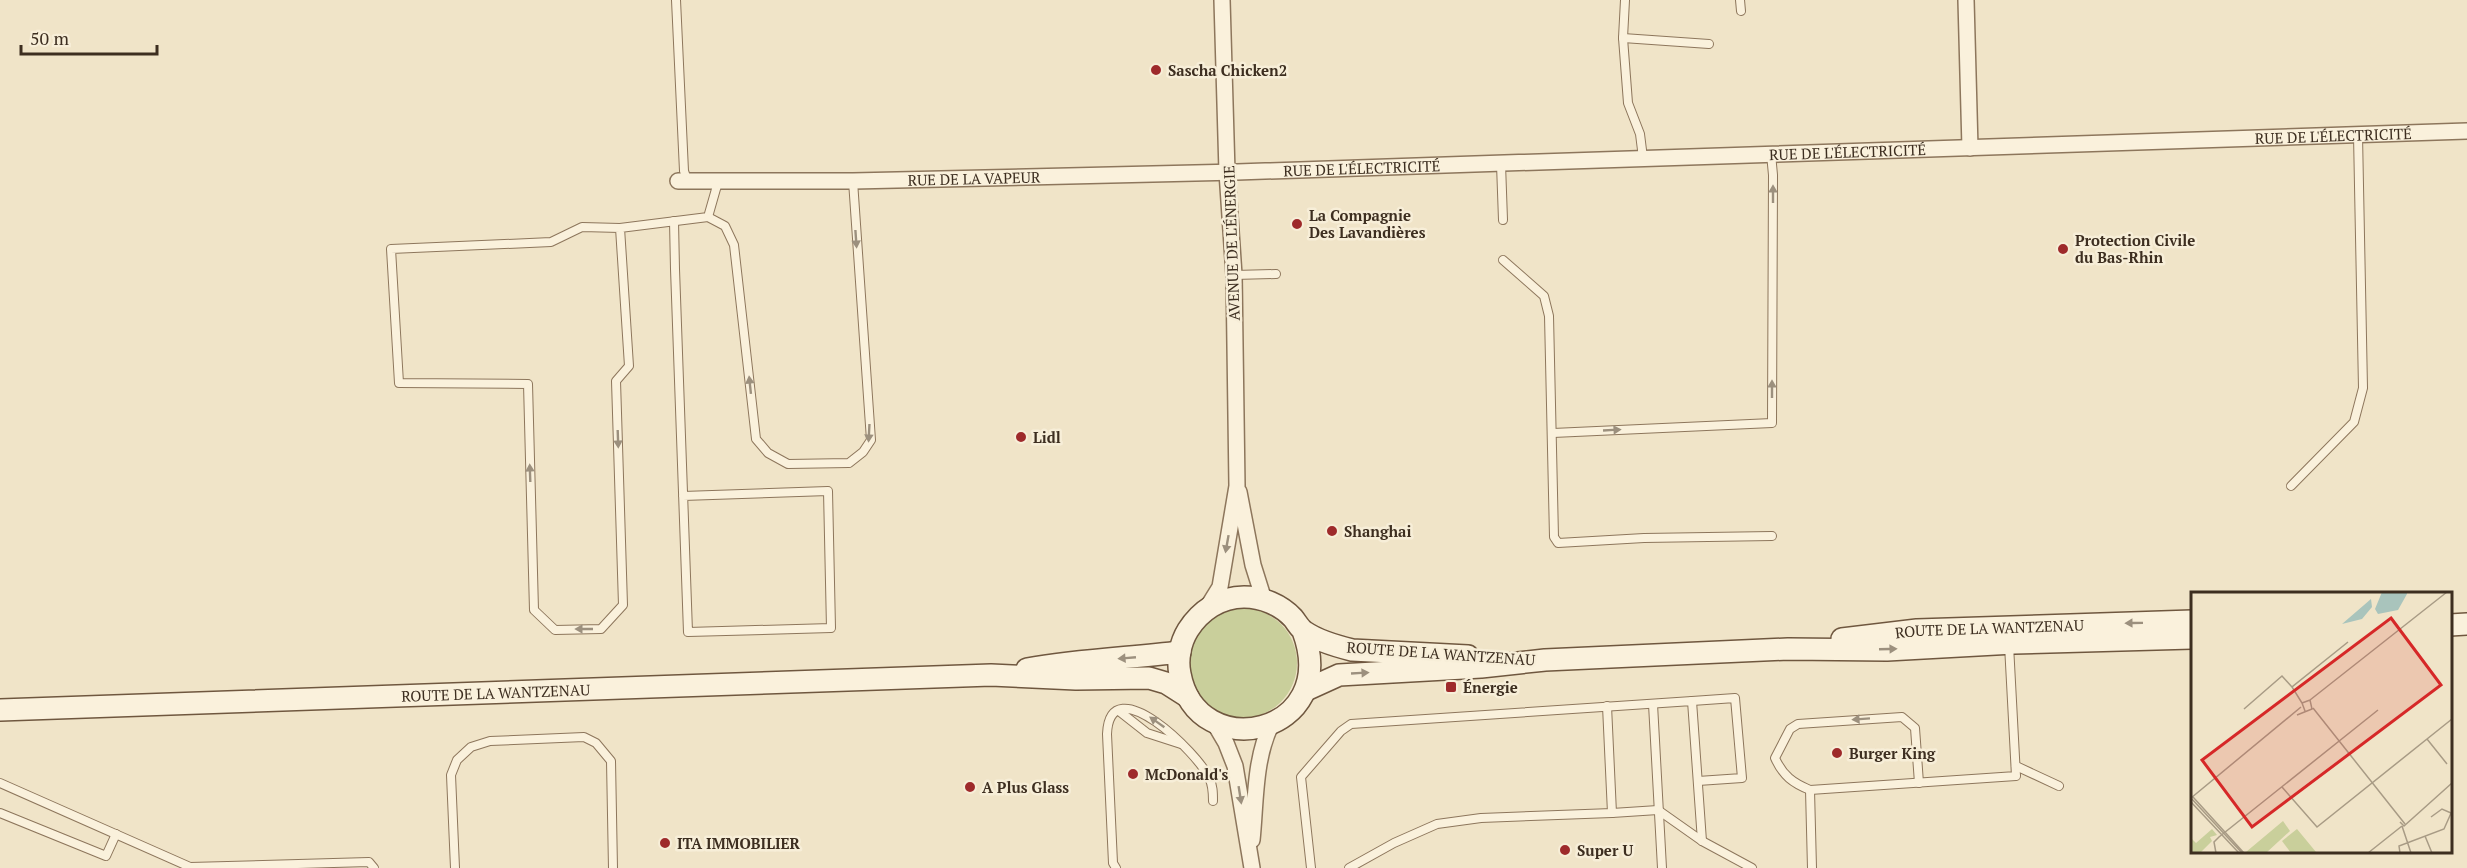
<svg xmlns="http://www.w3.org/2000/svg" width="2467" height="868" viewBox="0 0 2467 868" font-family="'PT Serif',serif">
<rect width="100%" height="100%" fill="#f0e4c8"/>
<circle fill="#c9cf9b" cx="1242" cy="663" r="55"/>
<g fill="none" stroke-linecap="round" stroke-linejoin="round">
<g stroke="#8d765c" stroke-width="10">
<g id="lane">
<path d="M 676,0 L 684,171 L 688,182"/>
<path d="M 1625,0 L 1623,38 L 1628,103 L 1640,134 L 1643,158"/>
<path d="M 1740,0 L 1741,11"/>
<path d="M 1623,38 L 1709,44"/>
<path d="M 1501,164 L 1503,220"/>
<path d="M 708,217 L 725,226 L 734,245 L 756,439 L 768,453 L 788,464 L 849,463 L 863,452 L 871,440 L 853,181"/>
<path d="M 674,221 L 675,269 L 688,632 L 831,628 L 828,491 L 683,496"/>
<path d="M 620,228 L 582,227 L 551,242 L 391,249 L 399,383 L 528,384 L 534,610 L 555,630 L 601,629 L 623,605 L 616,381 L 629,366 L 620,228 L 708,217 L 718,182"/>
<path d="M 1503,260 L 1544,296 L 1549,316 L 1554,537 L 1558,543 L 1644,538 L 1772,536"/>
<path d="M 1234,275 L 1276,274"/>
<path d="M 1553,433 L 1772,423 L 1773,175 L 1771,154"/>
<path d="M 2291,486 L 2354,422 L 2363,388 L 2358,135"/>
<path d="M 1692,701 L 1735,698 L 1742,778 L 1698,781"/>
<path d="M 1653,704 L 1662,868"/>
<path d="M 1119,711 L 1147,733 L 1181,744"/>
<path d="M 2016,766 L 2059,786"/>
<path d="M 0,783 L 190,867 L 369,862 L 374,868"/>
<path d="M 1810,790 C 1793,783 1783,776 1775,758 L 1790,729 L 1798,724 L 1902,717 L 1915,728 L 1919,783"/>
<path d="M 0,813 L 106,856 L 116,834"/>
<path d="M 1612,813 L 1658,810 L 1702,841 L 1752,868"/>
<path d="M 455,868 L 451,775 L 457,760 L 471,747 L 490,741 L 584,737 L 596,743 L 611,761 L 613,868"/>
<path d="M 1116,868 L 1113,863 L 1107,734 C 1110,666 1199,754 1209,778 C 1213,785 1213,793 1213,801"/>
<path d="M 1311,868 L 1301,777 L 1341,731 L 1351,724 L 1692,701 L 1702,841"/>
<path d="M 1349,868 L 1394,843 L 1437,824 L 1481,818 L 1612,813 L 1607,706"/>
<path d="M 1812,868 L 1810,790 L 2016,776 L 2009,645"/>
</g>
</g>
<g stroke="#8d765c" stroke-width="18">
<g id="street">
<path d="M 1966,0 L 1970,148"/>
<path id="s1" d="M 678,181 L 853,181 L 1237,172 L 2467,131"/>
<path d="M 1239,492 L 1253,565 L 1264,600"/>
<path d="M 1207,608 L 1220,587 L 1237,486 L 1234,275 L 1227,172 L 1222,0"/>
<path d="M 1213,721 L 1226,743 L 1235,766 L 1252,868"/>
<path d="M 1252,840 C 1256,802 1254,758 1272,723"/>
</g>
</g>
<g stroke="#6f573f" stroke-width="24">
<g id="secondary">
<path d="M 2450,625 L 2467,624"/>
<path d="M 1303,631 C 1342,736 1197,766 1180,674 C 1177,660 1180,643 1188,630 C 1200,611 1220,597 1244,597 C 1262,597 1281,605 1293,618 C 1297,623 1300,629 1305,632 C 1318,641 1336,646 1352,650 L 1468,656"/>
<path id="s2" d="M 1842,639 L 1917,630 L 2192,621"/>
<path d="M 1027,669 C 1078,660 1129,658 1180,652"/>
<path d="M 1306,690 L 1339,675 L 1481,667 L 1545,660 L 1788,649 L 1887,650 L 2014,643 L 2192,638"/>
<path id="s3" d="M 0,710 L 991,675 L 1076,679 L 1149,678 L 1166,683 L 1188,697"/>
</g>
</g>
<use href="#lane" stroke="#faf1dc" stroke-width="8"/>
<use href="#street" stroke="#faf1dc" stroke-width="15"/>
<use href="#secondary" stroke="#faf1dc" stroke-width="21"/>
</g>
<defs><path id="oneway-solid" d="M-6-.8H1V-3.2L6.5 0L1 3.2V.8H-6Z" transform="scale(1.5)"/></defs>
<g fill="#9c907e">
<use href="#oneway-solid" transform="translate(1773 194) rotate(-90)"/>
<use href="#oneway-solid" transform="translate(856 239) rotate(86)"/>
<use href="#oneway-solid" transform="translate(750 385) rotate(-96)"/>
<use href="#oneway-solid" transform="translate(1772 389) rotate(-90)"/>
<use href="#oneway-solid" transform="translate(1612 430) rotate(-3)"/>
<use href="#oneway-solid" transform="translate(869 433) rotate(93)"/>
<use href="#oneway-solid" transform="translate(618 439) rotate(88)"/>
<use href="#oneway-solid" transform="translate(530 473) rotate(-92)"/>
<use href="#oneway-solid" transform="translate(1227 544) rotate(100)"/>
<use href="#oneway-solid" transform="translate(2134 623) rotate(179)"/>
<use href="#oneway-solid" transform="translate(584 629) rotate(180)"/>
<use href="#oneway-solid" transform="translate(1888 649) rotate(-2)"/>
<use href="#oneway-solid" transform="translate(1127 658) rotate(175)"/>
<use href="#oneway-solid" transform="translate(1360 673) rotate(-3)"/>
<use href="#oneway-solid" transform="translate(1861 719) rotate(176)"/>
<use href="#oneway-solid" transform="translate(1157 722) rotate(-145)"/>
<use href="#oneway-solid" transform="translate(1240 795) rotate(81)"/>
</g>
<g fill="#9e2a2b" stroke="#f7eed8" stroke-width="2">
<circle cx="1156" cy="70" r="6"/>
<circle cx="1297" cy="224" r="6"/>
<circle cx="2063" cy="249" r="6"/>
<circle cx="1021" cy="437" r="6"/>
<circle cx="1332" cy="531" r="6"/>
<rect x="1445" y="681" width="12" height="12" rx="3"/>
<circle cx="1837" cy="753" r="6"/>
<circle cx="1133" cy="774" r="6"/>
<circle cx="970" cy="787" r="6"/>
<circle cx="665" cy="843" r="6"/>
<circle cx="1565" cy="850" r="6"/>
</g>
<g text-anchor="middle" dominant-baseline="central" stroke-width="5" stroke-linejoin="round" paint-order="stroke">
<g font-size="15" font-weight="bold" fill="#3d2e20" stroke="#f7eed8" text-anchor="start">
<text x="1168" y="70">Sascha Chicken2</text>
<text x="1309" y="215">La Compagnie<tspan x="1309" dy="17">Des Lavandières</tspan></text>
<text x="2075" y="240">Protection Civile<tspan x="2075" dy="17">du Bas-Rhin</tspan></text>
<text x="1033" y="437">Lidl</text>
<text x="1344" y="531">Shanghai</text>
<text x="1463" y="687">Énergie</text>
<text x="1849" y="753">Burger King</text>
<text x="1145" y="774">McDonald's</text>
<text x="982" y="787">A Plus Glass</text>
<text x="677" y="843">ITA IMMOBILIER</text>
<text x="1577" y="850">Super U</text>
</g>
<g font-size="15" fill="#3d2e20" stroke="#f7eed8">
<text stroke="none"><textPath href="#s1" startOffset="1656">RUE DE L'ÉLECTRICITÉ</textPath></text>
<text stroke="none"><textPath href="#s1" startOffset="1170">RUE DE L'ÉLECTRICITÉ</textPath></text>
<text stroke="none"><textPath href="#s1" startOffset="684">RUE DE L'ÉLECTRICITÉ</textPath></text>
<text stroke="none"><textPath href="#s1" startOffset="296">RUE DE LA VAPEUR</textPath></text>
<text transform="translate(1231 243) rotate(-92)">AVENUE DE L'ÉNERGIE</text>
<text stroke="none"><textPath href="#s2" startOffset="148">ROUTE DE LA WANTZENAU</textPath></text>
<text transform="translate(1441 653) rotate(4)">ROUTE DE LA WANTZENAU</text>
<text stroke="none"><textPath href="#s3" startOffset="496">ROUTE DE LA WANTZENAU</textPath></text>
</g>
</g>
<g transform="translate(2191 592)">
<rect width="261" height="261" fill="#f0e4c8"/>
<path d="M 92,229 L 99,239 L 75,261 L 55,260 ZM 21,237 L 26,243 L 19,245 L 21,249 L 9,261 L 0,261 L 0,246 L 5,251 ZM 106,237 L 125,260 L 124,261 L 100,261 L 91,249 Z" fill="#c9cf9b"/>
<path d="M 191,0 L 216,0 L 216,2 L 207,18 L 187,22 L 184,17 ZM 180,7 L 181,15 L 171,27 L 151,32 Z" fill="#a9c4bc"/>
<path fill="none" stroke="#a89b85" stroke-width="1.5" d="M 119,108 L 256,0M 111,111 L 101,95 L 157,50M 122,116 L 214,232M 53,117 L 91,84 L 101,95M 106,123 L 121,117 L 119,108 L 111,111 L 114,119M 236,147 L 256,172M 91,195 L 126,235 L 261,127M 2,205 L 53,261M 0,206 L 110,115M 0,206 L 51,261M 0,210 L 48,261M 240,225 L 251,217 L 260,221M 209,230 L 213,234 L 261,191M 211,234 L 220,261M 234,244 L 241,261M 25,261 L 23,250 L 28,245 L 187,118M 177,261 L 211,234M 209,261 L 208,254 L 253,237 L 261,219"/>
<path fill="#d62828" fill-opacity="0.15" stroke="#d62828" stroke-width="3" d="M 200,26 L 250,93 L 61,235 L 11,168 Z"/>
<rect width="261" height="261" fill="none" stroke="#3d2e20" stroke-width="3"/>
</g>
<path d="M21 45v9h136v-9" fill="none" stroke="#3d2e20" stroke-width="3"/>
<text x="30" y="45" font-size="18" fill="#3d2e20" stroke="#f7eed8" stroke-width="4.5" paint-order="stroke">50 m</text>
</svg>
